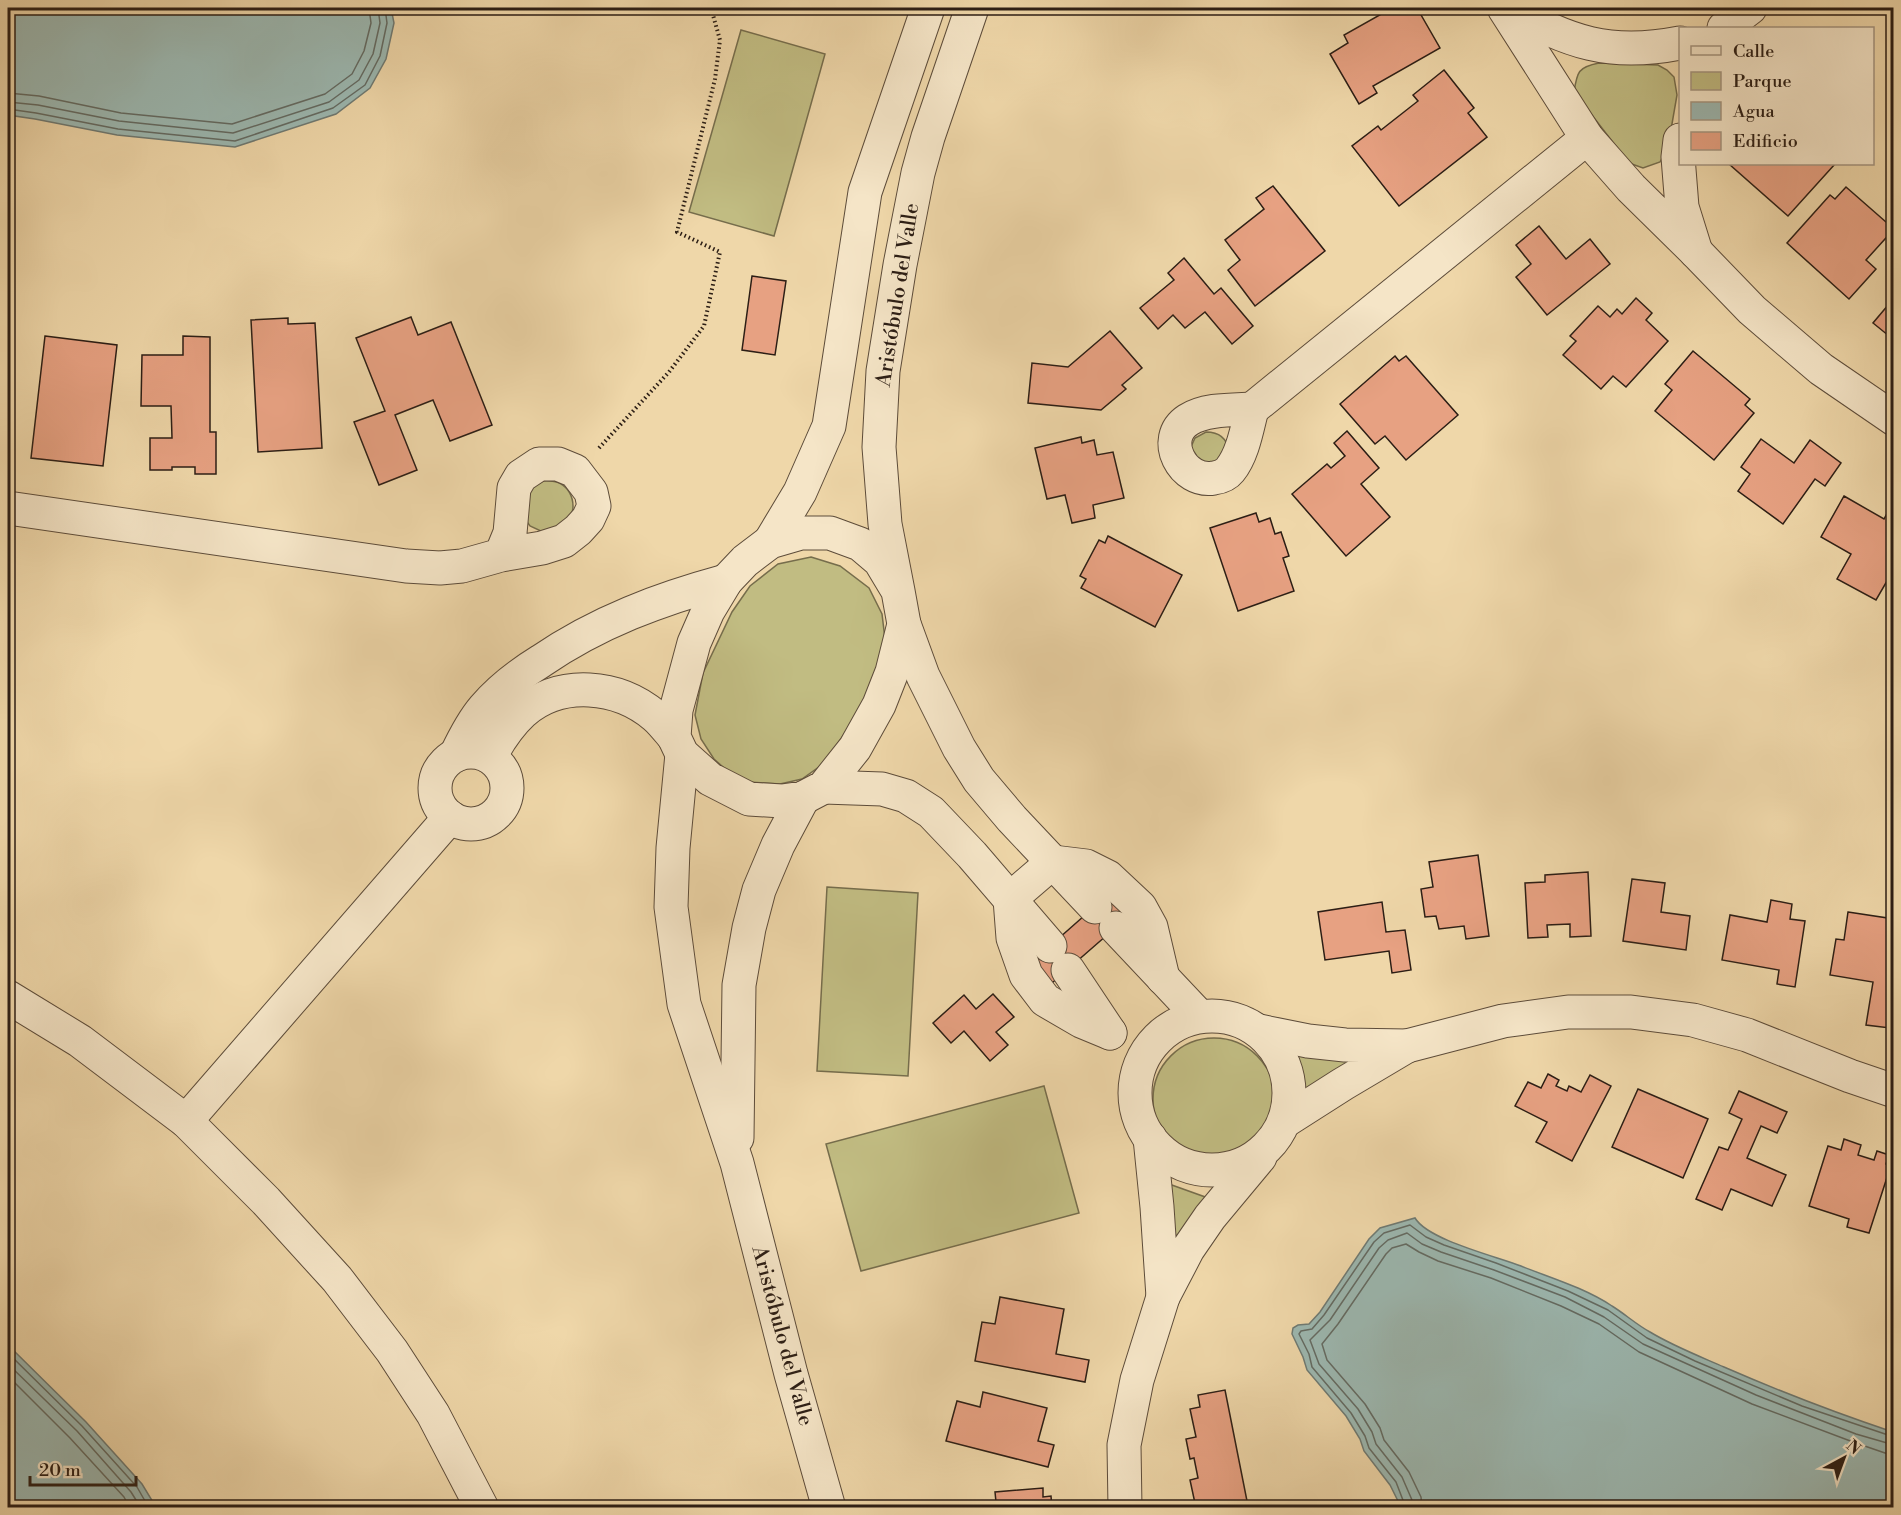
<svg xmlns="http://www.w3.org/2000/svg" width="1901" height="1515" viewBox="0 0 1901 1515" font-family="'Libre Bodoni',serif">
<rect width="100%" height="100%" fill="#efd7a9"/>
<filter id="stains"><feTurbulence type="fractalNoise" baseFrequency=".00333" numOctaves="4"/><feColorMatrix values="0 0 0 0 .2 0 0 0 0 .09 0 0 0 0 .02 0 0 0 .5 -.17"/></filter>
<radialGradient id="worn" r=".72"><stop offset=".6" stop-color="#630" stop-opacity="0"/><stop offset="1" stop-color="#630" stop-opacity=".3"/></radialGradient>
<g fill="#c1bc82" stroke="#766d4c" stroke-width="1.5">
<path d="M 741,30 L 825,54 L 774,236 L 689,212 Z"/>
<path d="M 1599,63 L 1658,65 L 1667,70 L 1674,77 L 1677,95 L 1668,147 L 1660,162 L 1643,168 L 1629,163 L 1574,92 C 1577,72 1578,67 1599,63 Z"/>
<path d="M 1206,432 C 1219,432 1227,439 1229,451 L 1207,471 L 1190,449 L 1195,438 Z"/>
<path d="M 543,481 C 569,479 579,500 569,523 L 545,533 L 530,526 L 525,519 L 528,489 Z"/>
<path d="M 811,557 L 840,566 L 869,588 L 882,614 L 885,639 L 879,669 L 861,708 L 826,762 L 802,779 L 780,784 L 749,782 L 732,775 L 714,759 L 701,739 L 695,715 L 703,673 L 732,612 L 750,586 L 778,564 Z"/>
<path d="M 827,887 L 918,893 L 908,1076 L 817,1071 Z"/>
<circle cx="1214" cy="1099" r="61"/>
<path d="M 1295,1054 L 1365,1058 L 1308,1100 Z"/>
<path d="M 1044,1086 L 1079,1213 L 861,1271 L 826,1144 Z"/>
<path d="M 1169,1184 L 1208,1198 L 1172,1251 Z"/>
</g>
<g fill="#9cb8b1" stroke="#6f7a73" stroke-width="1.5">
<path d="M 8,8 L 391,8 L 394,23 L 386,59 L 370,88 L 336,114 L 235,147 L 117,135 L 35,119 L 8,115 Z"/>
<path d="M 1415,1218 C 1428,1240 1495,1256 1521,1266 C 1551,1278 1585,1288 1612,1306 C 1625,1314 1637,1325 1650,1332 C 1673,1346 1699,1356 1724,1367 C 1779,1391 1836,1413 1893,1432 L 1893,1507 L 1401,1507 L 1390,1485 L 1364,1451 L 1360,1439 L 1346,1416 L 1307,1370 L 1303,1357 L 1292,1334 L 1293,1328 L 1298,1325 L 1309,1324 L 1320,1312 L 1369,1239 L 1380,1228 Z"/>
<path d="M 8,1345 L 86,1422 L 142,1484 L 156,1507 L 8,1507 Z"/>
</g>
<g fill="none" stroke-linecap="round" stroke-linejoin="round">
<g stroke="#646b63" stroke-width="1.5">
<path d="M 8,93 L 39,96 L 121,113 L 232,124 L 325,94 L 352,74 L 364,51 L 371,23 L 369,8"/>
<path d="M 8,102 L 38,105 L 119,121 L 233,133 L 329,102 L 359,80 L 373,54 L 380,23 L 378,8"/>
<path d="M 8,109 L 36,113 L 118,129 L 235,141 L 333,108 L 365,85 L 380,56 L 387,23 L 385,8"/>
<path d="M 8,1353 L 82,1426 L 137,1487 L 149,1508"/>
<path d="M 8,1364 L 77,1431 L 131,1492 L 141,1508"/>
<path d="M 8,1376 L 70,1438 L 124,1497 L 130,1508"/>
<path d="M 1406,1508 L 1396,1482 L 1369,1448 L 1365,1436 L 1351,1413 L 1312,1367 L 1309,1354 L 1299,1334 L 1301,1331 L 1312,1329 L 1324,1315 L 1374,1242 L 1384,1233 L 1410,1225 L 1426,1237 L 1444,1245 L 1496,1263 L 1568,1291 L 1608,1310 L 1647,1338 L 1695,1361 L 1802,1406 L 1894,1437"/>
<path d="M 1413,1508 L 1412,1500 L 1402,1477 L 1376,1444 L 1372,1432 L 1358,1409 L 1319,1364 L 1310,1340 L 1330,1320 L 1379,1248 L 1388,1240 L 1407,1233 L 1422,1244 L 1441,1252 L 1494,1270 L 1565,1297 L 1604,1317 L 1643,1344 L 1756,1395 L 1856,1434 L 1894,1445"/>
<path d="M 1422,1508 L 1421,1497 L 1409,1472 L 1384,1440 L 1380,1428 L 1365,1404 L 1327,1360 L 1322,1344 L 1338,1324 L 1386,1254 L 1392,1248 L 1406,1244 L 1419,1252 L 1438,1261 L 1491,1278 L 1561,1306 L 1599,1324 L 1639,1352 L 1752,1404 L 1853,1442 L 1885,1453 L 1894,1454"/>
</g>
</g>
<g fill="#e7a182" stroke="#2c1e15" stroke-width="1.5">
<path d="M 1392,8 L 1417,8 L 1440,48 L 1373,86 L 1377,93 L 1359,104 L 1330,54 L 1348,43 L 1344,35 Z"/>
<path d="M 1444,70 L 1474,108 L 1468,113 L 1487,137 L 1399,206 L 1352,146 L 1378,126 L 1381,130 L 1418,101 L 1413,95 Z"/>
<path d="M 1729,164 L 1835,164 L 1788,216 Z"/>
<path d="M 1273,186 L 1325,251 L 1255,306 L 1228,270 L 1240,260 L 1225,240 L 1264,209 L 1256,198 Z"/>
<path d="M 1846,187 L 1894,229 L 1866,260 L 1876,269 L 1849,299 L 1787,243 L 1830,195 L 1835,199 Z"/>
<path d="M 1539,226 L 1566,259 L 1590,239 L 1610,264 L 1547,315 L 1516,277 L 1531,264 L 1516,245 Z"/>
<path d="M 1184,258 L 1214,294 L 1221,288 L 1253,326 L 1232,344 L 1205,312 L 1185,328 L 1173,315 L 1158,329 L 1140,308 L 1174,280 L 1168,273 Z"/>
<path d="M 752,276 L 786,281 L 775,355 L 742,350 Z"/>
<path d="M 1636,298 L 1652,313 L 1646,320 L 1668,341 L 1626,387 L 1613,376 L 1601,389 L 1563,355 L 1576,341 L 1570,336 L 1598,306 L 1610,317 L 1617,309 L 1622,314 Z"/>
<path d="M 1894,298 L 1894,340 L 1873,323 Z"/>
<path d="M 411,317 L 418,335 L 451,322 L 492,425 L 450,441 L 433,400 L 395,415 L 417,470 L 379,485 L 354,422 L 385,411 L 356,338 Z"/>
<path d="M 288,318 L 288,324 L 315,323 L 322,448 L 258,452 L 251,320 Z"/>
<path d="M 1110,331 L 1142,368 L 1122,385 L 1126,389 L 1101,410 L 1028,403 L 1032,363 L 1068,367 Z"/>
<path d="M 8,333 L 13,334 L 8,409 Z"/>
<path d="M 45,336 L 117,345 L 103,466 L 31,458 Z"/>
<path d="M 183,336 L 210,337 L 210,432 L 216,432 L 216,474 L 195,474 L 195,467 L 172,467 L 172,470 L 150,470 L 150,438 L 172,438 L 171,406 L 141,406 L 142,355 L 183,355 Z"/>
<path d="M 1693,351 L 1750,399 L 1745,405 L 1754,413 L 1714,460 L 1655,411 L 1672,390 L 1665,384 Z"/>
<path d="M 1395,356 L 1399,361 L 1406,356 L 1458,415 L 1406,460 L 1385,436 L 1375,444 L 1340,404 Z"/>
<path d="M 1347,431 L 1379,468 L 1361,484 L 1390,517 L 1346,556 L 1292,494 L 1327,464 L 1331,468 L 1345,456 L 1334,443 Z"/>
<path d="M 1081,437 L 1082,443 L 1094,440 L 1097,455 L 1113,452 L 1124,498 L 1093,505 L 1095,518 L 1072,523 L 1065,495 L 1047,499 L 1035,448 Z"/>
<path d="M 1761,439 L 1794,463 L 1810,440 L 1841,463 L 1825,486 L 1815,479 L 1783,524 L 1738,491 L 1750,474 L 1741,467 Z"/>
<path d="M 1844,496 L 1884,519 L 1890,508 L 1894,510 L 1894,569 L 1876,600 L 1837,579 L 1851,554 L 1821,537 Z"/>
<path d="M 1256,513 L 1259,522 L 1270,518 L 1275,534 L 1281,532 L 1289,556 L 1283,558 L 1294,591 L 1238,611 L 1210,528 Z"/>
<path d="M 1108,536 L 1182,575 L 1155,627 L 1081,588 L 1086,579 L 1080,576 L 1099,540 L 1105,543 Z"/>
<path d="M 1478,855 L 1489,936 L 1466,939 L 1464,926 L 1439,929 L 1436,916 L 1425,917 L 1421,889 L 1433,887 L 1429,862 Z"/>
<path d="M 1588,872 L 1591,936 L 1570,937 L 1570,924 L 1547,925 L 1548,937 L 1528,938 L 1525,883 L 1545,882 L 1545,875 Z"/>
<path d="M 1632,879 L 1665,883 L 1661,912 L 1690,916 L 1686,950 L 1623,941 Z"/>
<path d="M 1110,893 L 1130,915 L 1052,983 L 1033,961 Z"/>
<path d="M 1771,900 L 1792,904 L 1790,919 L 1805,921 L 1795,987 L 1777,984 L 1779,970 L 1722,960 L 1730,915 L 1767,922 Z"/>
<path d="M 1382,902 L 1386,932 L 1405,930 L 1411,970 L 1392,973 L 1389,951 L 1325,960 L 1318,912 Z"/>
<path d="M 1848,912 L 1894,919 L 1894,1006 L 1890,1028 L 1866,1025 L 1873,982 L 1830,975 L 1836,939 L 1844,940 Z"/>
<path d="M 993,994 L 1014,1017 L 996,1032 L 1008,1045 L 990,1061 L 964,1031 L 951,1043 L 933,1023 L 964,995 L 976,1009 Z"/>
<path d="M 1548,1074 L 1559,1080 L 1556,1086 L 1567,1091 L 1569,1086 L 1581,1092 L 1590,1075 L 1611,1086 L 1572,1161 L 1536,1142 L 1547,1122 L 1515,1106 L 1528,1082 L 1541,1088 Z"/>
<path d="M 1638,1089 L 1708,1119 L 1683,1178 L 1612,1147 Z"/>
<path d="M 1739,1091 L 1787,1112 L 1777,1133 L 1761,1126 L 1747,1158 L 1786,1175 L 1772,1206 L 1731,1189 L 1722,1210 L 1696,1199 L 1719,1147 L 1728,1150 L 1742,1119 L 1729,1113 Z"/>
<path d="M 1844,1139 L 1861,1145 L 1858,1155 L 1874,1160 L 1877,1151 L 1889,1155 L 1886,1164 L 1891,1165 L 1869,1233 L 1847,1227 L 1849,1219 L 1809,1206 L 1828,1146 L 1841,1150 Z"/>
<path d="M 1000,1297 L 1064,1309 L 1056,1354 L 1089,1360 L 1085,1382 L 975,1361 L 982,1322 L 995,1324 Z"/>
<path d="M 1225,1390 L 1248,1506 L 1238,1508 L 1196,1508 L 1190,1480 L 1198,1478 L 1194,1458 L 1190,1459 L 1186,1439 L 1196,1437 L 1190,1409 L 1200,1407 L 1198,1395 Z"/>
<path d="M 983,1392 L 1047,1408 L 1038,1441 L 1054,1445 L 1048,1467 L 946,1441 L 957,1401 L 980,1407 Z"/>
<path d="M 1043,1488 L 1043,1497 L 1051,1496 L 1052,1508 L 984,1508 L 984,1502 L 996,1502 L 995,1492 Z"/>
</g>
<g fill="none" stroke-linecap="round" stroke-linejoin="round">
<g stroke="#5d4c3a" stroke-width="35">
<g id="minor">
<path d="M 1504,8 L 1587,138 L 1631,188 L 1696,252 L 1682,207 L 1678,157 L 1680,140"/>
<path d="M 1507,8 C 1570,42 1608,57 1680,43"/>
<path d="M 1724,28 L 1750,8"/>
<path d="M 1696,252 L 1752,310 L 1821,369 L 1894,419"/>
<path d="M 1252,409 L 1587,138"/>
<path d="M 1252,409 C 1247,428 1243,454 1230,470 C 1226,475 1221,477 1214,478 C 1183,484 1159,439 1188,420 C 1205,409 1232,410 1252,409 Z"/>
<path d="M 8,508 L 406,566 L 440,568 L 462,566 L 501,555 L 542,548 L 564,541 L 578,530 L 588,519 L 594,506 L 591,492 L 575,471 L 558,464 L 539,464 L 521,476 L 514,488 L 510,533 L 501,555"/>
<path d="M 904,624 L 923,676 L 959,748 L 979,780 L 1012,819 L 1095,907"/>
<circle cx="471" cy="788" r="36"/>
<path d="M 456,755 C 464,738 472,722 484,708 C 500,689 520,674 541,661 C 598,622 660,599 726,581"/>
<path d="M 490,757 C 499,740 509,725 523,712 C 561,679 618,685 655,716 C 662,722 668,730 674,737"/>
<path d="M 824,787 L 882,789 L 906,796 L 931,812 L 972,855 L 1050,946"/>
<path d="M 1116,928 L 1199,1016"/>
<path d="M 1068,970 L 1110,1033"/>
<path d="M 8,997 L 80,1041 L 186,1121 L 266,1201 L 337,1279 L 392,1351 L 433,1414 L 482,1508"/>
<circle cx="1212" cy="1093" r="77"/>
<path d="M 1259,1031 L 1308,1041 L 1345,1045 L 1407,1046 L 1343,1084 L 1285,1121"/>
<path d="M 1110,1033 L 1081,1021 L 1045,1000 L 1026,975 L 1013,938 L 1010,899 L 1053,862 L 1086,866 L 1108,877 L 1140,907 L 1151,927 L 1163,978"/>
<path d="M 1407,1046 L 1503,1021 L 1568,1012 L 1631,1012 L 1693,1020 L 1747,1035 L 1850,1076 L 1894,1091"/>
<path d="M 186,1121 L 450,817"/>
<path d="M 1150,1138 L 1157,1207 L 1163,1297 L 1188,1249 L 1210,1217 L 1260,1157"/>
<path d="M 1125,1508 L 1124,1445 L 1137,1380 L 1163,1297"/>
</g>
</g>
<g stroke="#5d4c3a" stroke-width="35">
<g id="tertiary">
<path d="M 770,542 L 800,492 L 829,426 L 865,192 L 928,8"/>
<path d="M 898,591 L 880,561 L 860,544 L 830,533 L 801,533 L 770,542 L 745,561 L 726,581 L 708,611 L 694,643 L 676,710 L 674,737 L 682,754 L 710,779 L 749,799 L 782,801 L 803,798 L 824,787 L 855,748 L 879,705 L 892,672 L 904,624 L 898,591 L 885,524 L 879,447 L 883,371 L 900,265 L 918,173 L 928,137 L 972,8"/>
<path d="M 682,754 L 673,848 L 671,907 L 684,1004 L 737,1163 L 791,1374 L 829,1508"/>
<path d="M 737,1138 L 739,985 L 749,928 L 759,890 L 778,845 L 803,798"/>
</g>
</g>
<path stroke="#2c1e15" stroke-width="4" stroke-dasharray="1.5 3" stroke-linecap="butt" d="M 599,448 L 669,372 L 704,326 L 720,252 L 677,232 L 715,79 L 720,40 L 711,8"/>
<use href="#minor" stroke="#f5e5c7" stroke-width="33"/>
<use href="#tertiary" stroke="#f5e5c7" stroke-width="33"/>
</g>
<g text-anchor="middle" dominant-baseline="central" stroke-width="6" stroke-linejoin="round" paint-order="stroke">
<g font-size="21" fill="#2c1e15" stroke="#f5e5c7">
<text transform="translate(898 295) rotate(-81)">Aristóbulo del Valle</text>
<text transform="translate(782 1336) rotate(75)">Aristóbulo del Valle</text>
</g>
</g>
<rect width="1901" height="1515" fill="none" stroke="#efd7a9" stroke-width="30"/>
<rect x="9" y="9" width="1883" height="1497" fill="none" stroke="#2c1e15" stroke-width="3"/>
<rect x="15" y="15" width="1871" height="1485" fill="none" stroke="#2c1e15" stroke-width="1.5"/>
<rect x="1679" y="27" width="195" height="138" fill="#f5e5c7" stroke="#a59580" stroke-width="1.5"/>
<rect x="1691" y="46" width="30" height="9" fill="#f5e5c7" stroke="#a59580" stroke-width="1.5"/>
<text x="1733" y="57" font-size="18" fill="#2c1e15">Calle</text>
<rect x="1691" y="72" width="30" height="18" fill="#c1bc82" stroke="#a59580" stroke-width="1.5"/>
<text x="1733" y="87" font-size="18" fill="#2c1e15">Parque</text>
<rect x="1691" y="102" width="30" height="18" fill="#9cb8b1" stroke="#a59580" stroke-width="1.5"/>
<text x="1733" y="117" font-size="18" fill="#2c1e15">Agua</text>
<rect x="1691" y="132" width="30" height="18" fill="#e7a182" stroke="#a59580" stroke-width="1.5"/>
<text x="1733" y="147" font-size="18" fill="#2c1e15">Edificio</text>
<g transform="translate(1844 1458) rotate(41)" stroke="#f5e5c7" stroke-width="4.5" paint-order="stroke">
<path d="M0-4.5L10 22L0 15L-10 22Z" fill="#2c1e15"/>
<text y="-9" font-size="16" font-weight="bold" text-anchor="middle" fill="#2c1e15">N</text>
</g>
<path d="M30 1476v9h106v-9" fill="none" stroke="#2c1e15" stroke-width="3"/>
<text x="39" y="1476" font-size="18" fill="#2c1e15" stroke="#f5e5c7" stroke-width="4.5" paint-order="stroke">20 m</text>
<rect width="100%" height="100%" filter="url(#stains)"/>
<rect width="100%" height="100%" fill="url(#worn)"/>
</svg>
